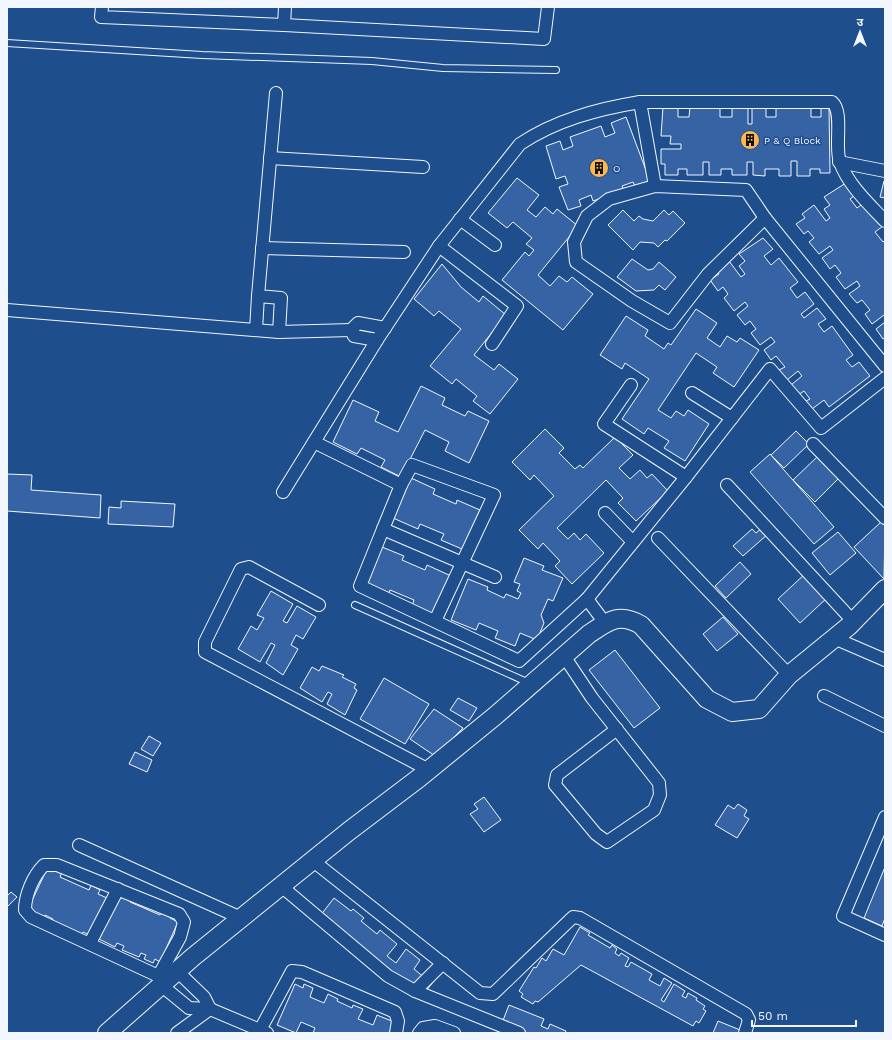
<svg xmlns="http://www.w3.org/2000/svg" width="892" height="1040" viewBox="0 0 892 1040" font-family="'Work Sans','Noto Sans Devanagari',sans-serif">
<rect width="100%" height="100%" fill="#1f4e8c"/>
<g fill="#3563a3" stroke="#f2f6ff">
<path d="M 663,107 L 678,107 L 678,117 L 689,117 L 690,107 L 720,107 L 720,117 L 732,117 L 732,108 L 748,108 L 748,124 L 752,124 L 752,108 L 766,108 L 766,117 L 776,117 L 776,108 L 811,108 L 811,117 L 821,117 L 821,108 L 829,108 L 830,173 L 820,173 L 820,169 L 810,169 L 810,176 L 797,176 L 797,161 L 791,161 L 791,176 L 779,176 L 779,169 L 765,169 L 765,176 L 753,175 L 753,162 L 747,162 L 747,175 L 732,175 L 732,169 L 721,169 L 721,175 L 709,175 L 709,162 L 703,162 L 703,175 L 687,175 L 687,169 L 678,169 L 678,175 L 665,175 L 665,164 L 661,164 L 661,149 L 681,149 L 681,144 L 670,144 L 671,136 L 661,136 Z"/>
<path d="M 626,117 L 650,181 L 635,186 L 633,182 L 622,186 L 624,190 L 593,201 L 591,195 L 579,200 L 581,206 L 568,210 L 559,187 L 568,184 L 565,176 L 556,179 L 546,146 L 560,141 L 563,150 L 573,146 L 570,137 L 601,126 L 605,137 L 615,133 L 611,123 Z"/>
<path d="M 517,178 L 539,195 L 527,210 L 536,217 L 545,207 L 553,214 L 557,209 L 578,226 L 538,275 L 550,286 L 559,276 L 567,282 L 572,277 L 593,294 L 563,330 L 502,280 L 525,252 L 529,256 L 534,250 L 526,244 L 532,238 L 513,222 L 507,228 L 488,213 Z"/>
<path d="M 849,181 L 858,193 L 850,199 L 857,208 L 865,202 L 883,226 L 875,232 L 883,242 L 885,240 L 885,316 L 884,315 L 872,324 L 865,314 L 870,310 L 862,300 L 857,303 L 849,294 L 860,286 L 857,281 L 845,289 L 836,277 L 841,273 L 835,265 L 830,269 L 822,258 L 833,250 L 830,246 L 819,254 L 809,242 L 814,238 L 808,231 L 804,234 L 796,224 L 805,218 L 802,214 L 814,205 L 826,221 L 830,218 L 824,209 L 830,205 L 824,197 Z"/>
<path d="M 884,181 L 885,181 L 885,198 L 880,197 Z"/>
<path d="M 623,210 L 634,221 L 639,216 L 643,219 L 653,221 L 664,210 L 669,215 L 673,211 L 685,223 L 667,241 L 665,240 L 658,247 L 654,243 L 640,242 L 633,250 L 608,225 Z"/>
<path d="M 763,238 L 773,249 L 764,256 L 771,265 L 779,258 L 798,282 L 790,288 L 797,298 L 805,292 L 814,304 L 801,314 L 804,318 L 817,308 L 826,319 L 818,324 L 824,332 L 832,326 L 853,355 L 846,360 L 852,367 L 859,362 L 870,376 L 829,407 L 824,400 L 812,409 L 806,401 L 810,399 L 804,391 L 798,395 L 791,385 L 802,376 L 798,371 L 787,380 L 779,370 L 785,367 L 776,356 L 771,360 L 764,350 L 775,342 L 771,337 L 760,345 L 751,333 L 756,329 L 750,321 L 745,325 L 737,315 L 748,306 L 745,302 L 734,311 L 724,298 L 728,294 L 723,287 L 718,291 L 710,280 L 719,274 L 716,270 L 729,261 L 741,277 L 745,274 L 739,266 L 745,261 L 739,254 Z"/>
<path d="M 632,259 L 648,270 L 653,269 L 659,262 L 676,277 L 665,290 L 659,285 L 654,290 L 636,291 L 617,277 Z"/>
<path d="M 442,264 L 461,287 L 479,302 L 483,296 L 506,315 L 474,355 L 494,370 L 499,364 L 518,379 L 490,414 L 473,401 L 477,396 L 456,379 L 452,384 L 430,366 L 461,329 L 439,311 L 434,316 L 414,299 Z"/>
<path d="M 696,309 L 717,323 L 707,338 L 720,347 L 727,336 L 737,342 L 740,338 L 759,350 L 734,387 L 713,373 L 717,367 L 696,353 L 658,410 L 671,418 L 676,411 L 684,416 L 688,410 L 709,424 L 685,461 L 664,448 L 669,441 L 648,428 L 644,434 L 622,419 L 649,379 L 625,363 L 622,369 L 600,355 L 626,316 L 648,330 L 645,336 L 664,349 L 668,343 L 671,345 Z"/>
<path d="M 885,322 L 885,338 L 883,339 L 876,329 Z"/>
<path d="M 421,386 L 445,398 L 442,405 L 465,416 L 468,411 L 489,421 L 469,463 L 445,451 L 449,442 L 425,430 L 401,477 L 381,467 L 385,460 L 361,448 L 357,454 L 333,442 L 353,400 L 379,412 L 375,421 L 398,432 Z"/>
<path d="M 545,429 L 564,448 L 559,453 L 575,469 L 580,465 L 583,468 L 615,437 L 633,455 L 619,468 L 630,479 L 640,470 L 647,478 L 652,474 L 668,491 L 636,521 L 618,503 L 623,498 L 606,480 L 557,528 L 568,539 L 574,533 L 580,540 L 586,534 L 604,553 L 572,584 L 555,566 L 560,561 L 543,543 L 538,549 L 519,530 L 554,496 L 534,475 L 530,480 L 512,462 Z"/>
<path d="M 796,431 L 809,444 L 784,468 L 771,455 Z"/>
<path d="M 770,454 L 834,527 L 814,544 L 750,472 Z"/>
<path d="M 817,457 L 838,479 L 815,502 L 793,480 Z"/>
<path d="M 7,474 L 32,475 L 31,490 L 101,495 L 100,518 L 7,511 Z"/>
<path d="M 411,478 L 435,489 L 433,494 L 456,504 L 457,500 L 480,510 L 462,549 L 441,540 L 444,534 L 420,524 L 418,529 L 393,518 Z"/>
<path d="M 121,501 L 175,504 L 173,527 L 108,524 L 109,507 L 121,508 Z"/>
<path d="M 881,522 L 885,526 L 884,579 L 854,547 Z"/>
<path d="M 762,528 L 768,534 L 743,556 L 733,546 L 752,529 L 756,533 Z"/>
<path d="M 838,532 L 856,553 L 830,575 L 812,553 Z"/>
<path d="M 382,547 L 404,556 L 402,560 L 425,570 L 427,565 L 451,576 L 435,615 L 412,606 L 414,600 L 390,590 L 388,596 L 365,586 Z"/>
<path d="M 524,558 L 544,566 L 542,570 L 563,578 L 553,601 L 548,599 L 541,615 L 544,623 L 537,640 L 520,633 L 515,646 L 495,638 L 498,631 L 479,623 L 476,630 L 451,620 L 468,579 L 488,587 L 487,590 L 504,598 L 506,594 L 518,599 L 521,593 L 517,591 L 520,584 L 514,582 Z"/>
<path d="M 740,562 L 751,574 L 726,598 L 715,586 Z"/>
<path d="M 806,573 L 828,597 L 800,623 L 778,599 Z"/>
<path d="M 271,591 L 293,604 L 283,621 L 287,623 L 297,606 L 316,617 L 303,639 L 296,635 L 291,645 L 298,649 L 283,675 L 266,663 L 275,645 L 271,643 L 260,662 L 238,649 L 251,626 L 257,630 L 264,618 L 257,615 Z"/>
<path d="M 723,617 L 738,634 L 717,651 L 703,634 Z"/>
<path d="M 615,650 L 660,708 L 634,728 L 589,670 Z"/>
<path d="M 322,666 L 344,675 L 342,677 L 356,684 L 354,688 L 357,690 L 345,715 L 327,704 L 332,694 L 328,692 L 322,702 L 300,688 L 312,667 L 319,671 Z"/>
<path d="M 384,678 L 429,704 L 405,744 L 360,719 Z"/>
<path d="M 458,698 L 477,708 L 469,721 L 450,710 Z"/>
<path d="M 434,709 L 463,728 L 435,756 L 410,739 Z"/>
<path d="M 149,736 L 161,743 L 153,756 L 141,749 Z"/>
<path d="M 135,752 L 152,760 L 147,772 L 129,764 Z"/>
<path d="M 484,797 L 501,820 L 484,832 L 470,814 L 478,809 L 474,804 Z"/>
<path d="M 738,804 L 747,810 L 744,816 L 749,819 L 737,838 L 715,825 L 728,805 L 734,809 Z"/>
<path d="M 885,867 L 885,918 L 882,926 L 864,918 Z"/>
<path d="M 54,868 L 62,872 L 60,877 L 89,890 L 91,885 L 100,890 L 98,894 L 107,898 L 89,935 L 83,932 L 81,936 L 52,921 L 53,919 L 45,915 L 43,919 L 27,911 L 47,869 L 52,872 Z"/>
<path d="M 11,892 L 17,897 L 7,907 L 7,896 Z"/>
<path d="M 123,894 L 132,898 L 130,902 L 160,915 L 162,911 L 171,915 L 170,918 L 178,922 L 160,962 L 155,959 L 153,963 L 144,959 L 146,955 L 141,953 L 139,957 L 122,950 L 124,946 L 117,943 L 115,947 L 99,939 L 118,896 L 122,898 Z"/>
<path d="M 334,898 L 351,911 L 353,909 L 364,918 L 361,921 L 377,934 L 380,930 L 397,944 L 387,956 L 396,963 L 406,949 L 420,960 L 414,969 L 426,979 L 437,977 L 422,996 L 320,916 Z"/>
<path d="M 580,927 L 590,933 L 588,935 L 610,948 L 612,945 L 617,949 L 615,953 L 619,956 L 621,953 L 629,958 L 625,966 L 628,967 L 631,962 L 652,974 L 649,980 L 660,986 L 664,978 L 672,983 L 661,1000 L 664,1002 L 674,984 L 685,991 L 682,996 L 686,998 L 688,993 L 697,998 L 696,1000 L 705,1006 L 703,1009 L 706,1011 L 699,1023 L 696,1021 L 693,1026 L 581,965 L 538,1002 L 535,1001 L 533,1004 L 521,997 L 523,994 L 519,991 L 534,967 L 536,968 L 542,958 L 546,961 L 553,949 L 564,955 Z"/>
<path d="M 295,984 L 303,988 L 304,984 L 313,988 L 310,997 L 324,1003 L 328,994 L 338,999 L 337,1001 L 352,1008 L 353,1005 L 363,1009 L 358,1019 L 373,1025 L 377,1015 L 394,1022 L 389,1033 L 313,1033 L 315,1028 L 301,1022 L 296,1033 L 277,1025 Z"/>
<path d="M 509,1005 L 544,1019 L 541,1026 L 548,1029 L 550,1024 L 566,1031 L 565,1033 L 511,1033 L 500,1028 Z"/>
<path d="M 718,1021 L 745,1032 L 745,1033 L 713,1033 Z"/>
</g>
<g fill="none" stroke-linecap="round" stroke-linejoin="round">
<g stroke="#f2f6ff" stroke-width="8">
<g id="lane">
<path d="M 7,43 L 202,55 L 372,61 L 443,68 L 556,70"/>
<path d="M 355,605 L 529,683"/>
</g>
</g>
<g stroke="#f2f6ff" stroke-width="14">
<g id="street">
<path d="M 102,7 L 101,17 L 284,25 L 285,7"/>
<path d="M 284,25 L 544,39 L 548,7"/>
<path d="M 276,93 L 258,296 L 281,298 L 279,332"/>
<path d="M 640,102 L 832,102 C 844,112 834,147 840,162 C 848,185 869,204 885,221"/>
<path d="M 270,158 L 423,167"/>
<path d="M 839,162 L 885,171"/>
<path d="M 765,218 L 885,366"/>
<path d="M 460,219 L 495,245"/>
<path d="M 439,246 L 517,306 L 492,344"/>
<path d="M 262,248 L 404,252"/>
<path d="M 7,310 L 279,332 L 351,330"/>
<path d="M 256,330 L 258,296"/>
<path d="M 377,340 L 354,336 L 351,330 L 358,323 L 385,328"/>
<path d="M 631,385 L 604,424 L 686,477"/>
<path d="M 692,393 L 732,418"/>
<path d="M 314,442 L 401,485 L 383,529 L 495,577"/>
<path d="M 813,444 L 885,518"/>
<path d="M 401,485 L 412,465 L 494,495 L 435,621"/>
<path d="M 727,485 L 853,621"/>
<path d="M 283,492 L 377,340 L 439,246 L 520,144 C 556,120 598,109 640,102 L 655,186 L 609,199 L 587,216 L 574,242 L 576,262 L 632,301 L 670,323 L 708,274 L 765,218 L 746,190 L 655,186"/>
<path d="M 605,513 L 633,542"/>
<path d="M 383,529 L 360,586 L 519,661 L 587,599 L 605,623"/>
<path d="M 658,538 L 789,675"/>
<path d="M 587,599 L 686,477 L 770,369 L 821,428 L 885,378"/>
<path d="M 319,605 L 249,567 L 241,569 L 205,642 L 205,652 L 429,770"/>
<path d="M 834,638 L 885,660"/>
<path d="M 564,656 L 592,698 L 659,783 L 660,795 L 654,810 L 607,842 L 596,834 L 555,785 L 557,775 L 617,729"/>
<path d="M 824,696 L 885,726"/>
<path d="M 885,817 L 843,916 L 885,935"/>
<path d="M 79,845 L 241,918"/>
<path d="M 312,860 L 480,993 L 493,994 L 573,917 L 580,918 L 746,1014 L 749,1020 L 745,1033"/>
<path d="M 281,886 L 388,976 L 415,991 L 519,1033"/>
<path d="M 90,943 L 118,889"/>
<path d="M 177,971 L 204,997 L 210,1009"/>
<path d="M 159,975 L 180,937 L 184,922 L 179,914 L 57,865 L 44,865 C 33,876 25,895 25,910 L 31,917 L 167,980"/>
<path d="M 161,985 L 189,1008 L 210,1009 L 267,1033"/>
<path d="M 415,991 L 443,963"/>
<path d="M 260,1030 L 292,971 L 302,972 L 395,1012 L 398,1021 L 396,1033"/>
<path d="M 177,1033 L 210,1009"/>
<path d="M 419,1033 L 423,1028 L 435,1026 L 454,1033"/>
</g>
</g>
<g stroke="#f2f6ff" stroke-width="20">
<path id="secondary" d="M 107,1033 L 193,957 L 349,831 L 419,778 L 495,716 L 589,634 C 608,621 619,612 641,625 L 707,699 L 732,712 L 759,709 L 789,675 L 849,626 L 885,589"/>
</g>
<use href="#lane" stroke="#1f4e8c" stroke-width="6"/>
<use href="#street" stroke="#1f4e8c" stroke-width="12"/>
<use href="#secondary" stroke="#1f4e8c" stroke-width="18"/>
</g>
<defs>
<g id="building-disc" transform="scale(1)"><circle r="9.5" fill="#ffb74d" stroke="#1f4e8c"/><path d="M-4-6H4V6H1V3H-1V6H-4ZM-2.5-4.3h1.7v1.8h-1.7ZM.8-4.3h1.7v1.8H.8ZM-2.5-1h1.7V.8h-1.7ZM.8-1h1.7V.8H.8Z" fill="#111"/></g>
</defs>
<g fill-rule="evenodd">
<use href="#building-disc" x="750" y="140"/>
<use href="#building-disc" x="599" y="168"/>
</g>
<g text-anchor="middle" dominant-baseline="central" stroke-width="3" stroke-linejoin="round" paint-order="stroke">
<g font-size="10" fill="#f2f6ff" stroke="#1f4e8c" text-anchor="start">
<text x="764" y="140">P &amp; Q Block</text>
<text x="613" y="168">O</text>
</g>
</g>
<rect width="892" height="1040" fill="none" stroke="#f2f6ff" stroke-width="16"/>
<g transform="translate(860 32)" stroke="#1f4e8c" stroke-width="3" paint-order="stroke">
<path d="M0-3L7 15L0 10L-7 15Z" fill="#f2f6ff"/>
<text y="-6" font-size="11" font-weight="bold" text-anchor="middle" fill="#f2f6ff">उ</text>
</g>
<path d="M752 1020v6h104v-6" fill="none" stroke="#f2f6ff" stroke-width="2"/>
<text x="758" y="1020" font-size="12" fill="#f2f6ff" stroke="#1f4e8c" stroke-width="3" paint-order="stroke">50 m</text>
</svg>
